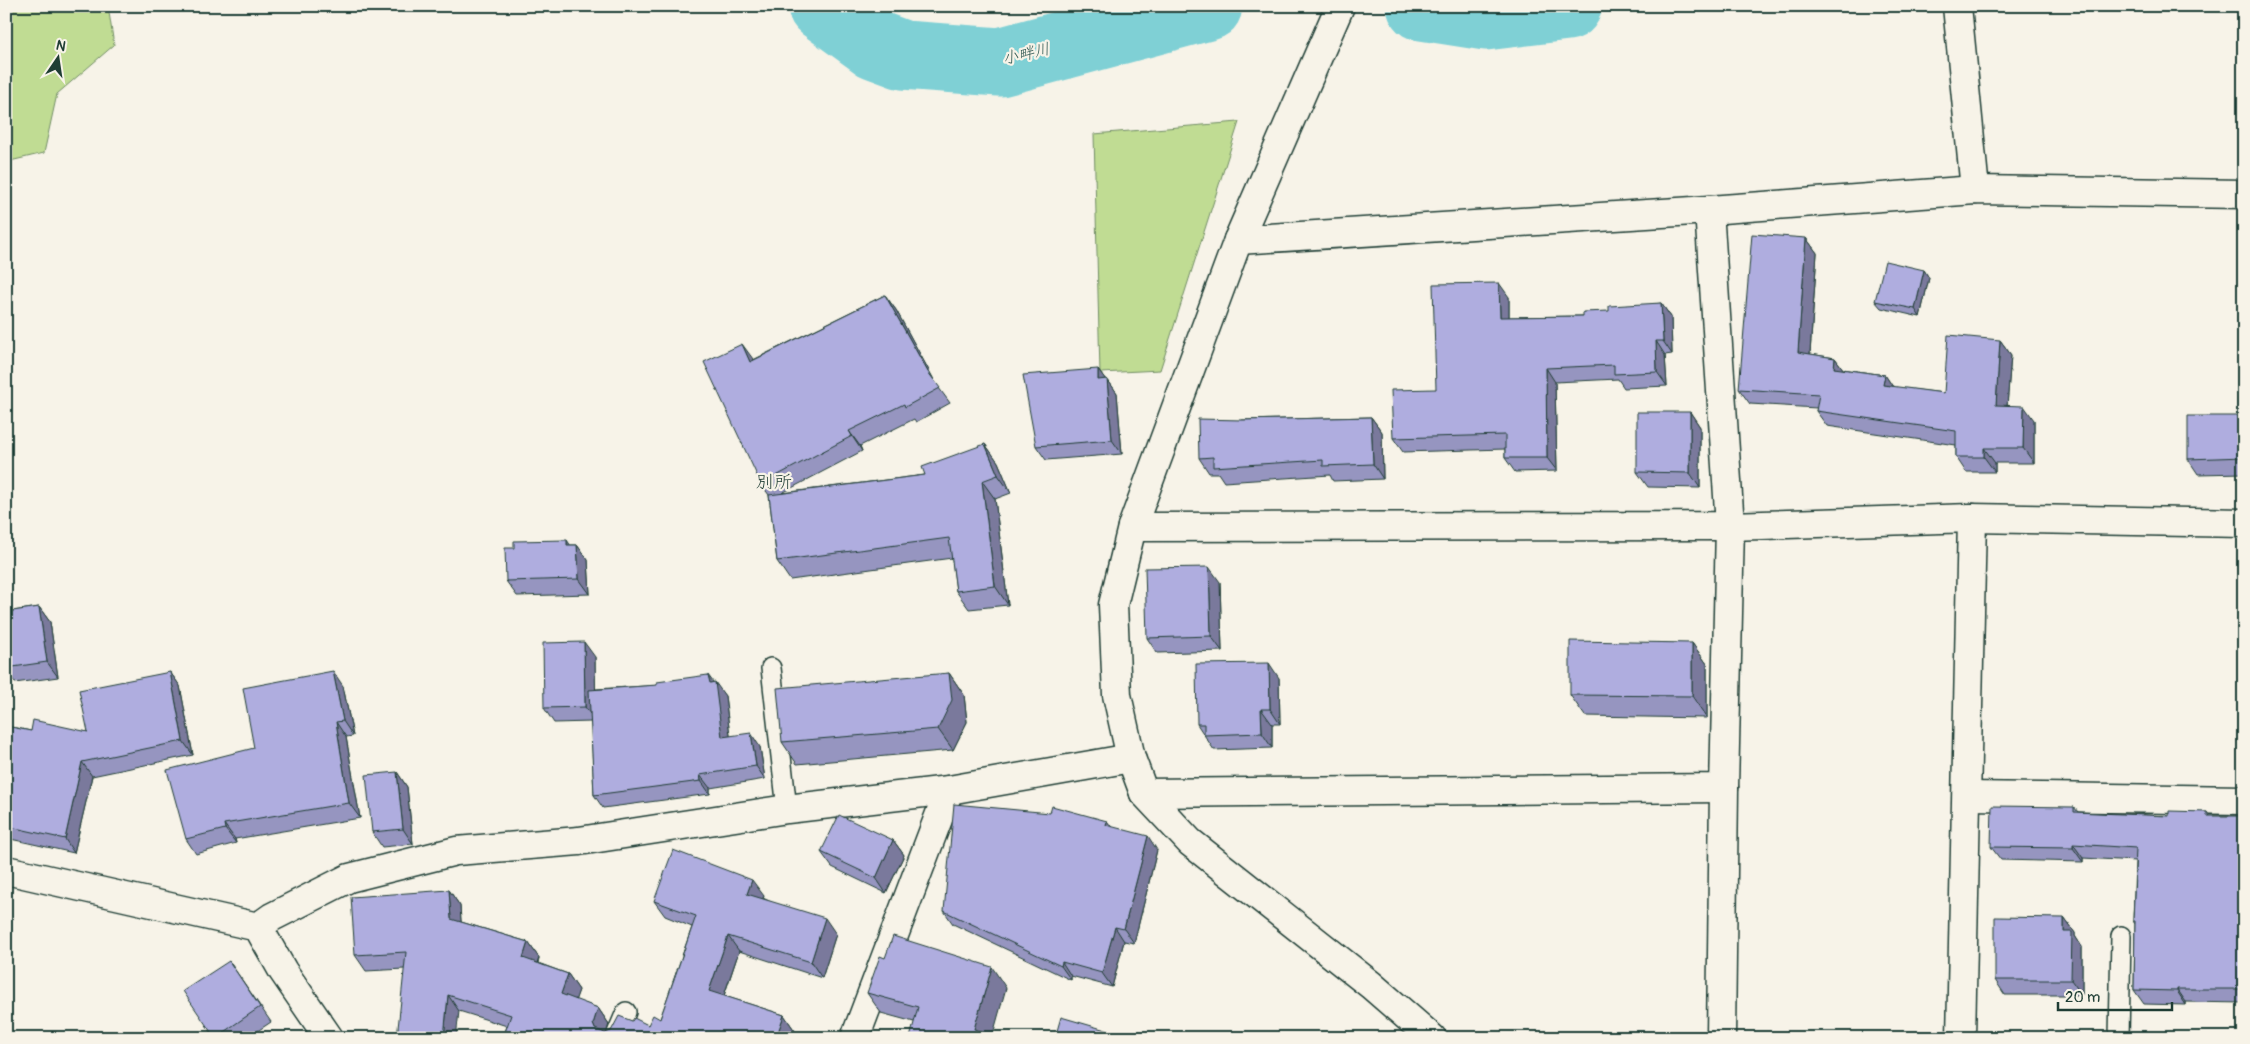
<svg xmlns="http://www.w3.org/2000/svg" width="2250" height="1044" viewBox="0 0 2250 1044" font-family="Pangolin,'Klee One',sans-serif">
<rect width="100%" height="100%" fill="#f7f3e8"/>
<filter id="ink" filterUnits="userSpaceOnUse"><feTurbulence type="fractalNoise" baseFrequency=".02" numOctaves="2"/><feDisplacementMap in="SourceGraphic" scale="10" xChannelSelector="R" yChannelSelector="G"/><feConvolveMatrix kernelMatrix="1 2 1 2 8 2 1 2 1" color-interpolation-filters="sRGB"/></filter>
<g filter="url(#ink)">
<g fill="#c0dc93" stroke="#708c64">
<path d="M 6,6 L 108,6 L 114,45 L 57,94 L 44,153 L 6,162 Z"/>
<path d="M 1239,122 L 1160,370 L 1100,373 L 1094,134 Z"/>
</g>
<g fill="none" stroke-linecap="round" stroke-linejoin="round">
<g stroke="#7fd0d5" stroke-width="69">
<path d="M 822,6 L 876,45 L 903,55 L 1000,62 L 1208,6"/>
<path d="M 1421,6 L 1485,16 L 1567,6"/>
</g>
<g stroke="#1f3d34" stroke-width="22">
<g id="service">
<path d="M 771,668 L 787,809"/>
<path d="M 615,1038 L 626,1012"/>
<path d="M 2119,1038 L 2121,936"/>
</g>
</g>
<g stroke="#1f3d34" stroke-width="31">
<g id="minor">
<path d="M 1340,6 L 1238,240 L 1132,527 L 1113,605 L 1117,695 L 1131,758 L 1144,793 L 1190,842 L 1371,985 L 1432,1038"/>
<path d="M 1132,527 L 1730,526 L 1972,518 L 2244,523"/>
<path d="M 1144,793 L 1724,788 L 1730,526 L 1709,210"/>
<path d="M 1968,796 L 2244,800"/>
<path d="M 6,870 L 258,927 L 283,971 L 329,1038"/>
<path d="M 258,927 L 272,917 L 349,878 L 456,851 L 579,841 L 787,809 L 949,790 L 1131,758"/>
<path d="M 855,1038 L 949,790"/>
<path d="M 1721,1038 L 1724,788"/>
<path d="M 1961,1038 L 1972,518"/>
</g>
</g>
<g stroke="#1f3d34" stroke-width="31">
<g id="tertiary">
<path d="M 1957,6 L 1975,190"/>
<path d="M 1238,240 L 1709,210 L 1975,190 L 2244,194"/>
</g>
</g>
<use href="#service" stroke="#f7f3e8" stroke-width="19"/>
<use href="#minor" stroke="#f7f3e8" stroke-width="28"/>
<use href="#tertiary" stroke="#f7f3e8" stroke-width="28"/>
</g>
<g fill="#9695c0" stroke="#1f3d34">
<path d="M 1806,238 L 1817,253 L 1810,354 L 1835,358 L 1843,369 L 1885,375 L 1893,387 L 1944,393 L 2000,340 L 2011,355 L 2007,405 L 2034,420 L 2034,463 L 1995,463 L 1995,472 L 1966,472 L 1956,457 L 1956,445 L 1827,426 L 1816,411 L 1817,408 L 1750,404 L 1739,389 Z"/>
<path d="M 1924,270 L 1929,278 L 1920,317 L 1881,308 L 1875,301 Z"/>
<path d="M 885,295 L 896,310 L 936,384 L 950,403 L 916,422 L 914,419 L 860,446 L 862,451 L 782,493 L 925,475 L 985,444 L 998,462 L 1011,493 L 995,499 L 1008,605 L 969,609 L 956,591 L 952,558 L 790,580 L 777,561 L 769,495 L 761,484 L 753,360 Z"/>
<path d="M 1509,297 L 1509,317 L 1583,316 L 1661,303 L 1671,317 L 1672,354 L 1665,355 L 1667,386 L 1624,388 L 1618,379 L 1555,382 L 1557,471 L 1515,472 L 1505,458 L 1505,449 L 1403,452 L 1393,438 L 1436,389 Z"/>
<path d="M 1098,369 L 1105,379 L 1107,379 L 1117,393 L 1122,454 L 1046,460 L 1036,446 Z"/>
<path d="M 1690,412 L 1700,427 L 1700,488 L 1648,487 L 1637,472 Z"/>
<path d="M 2244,416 L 2244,473 L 2198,474 L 2188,459 Z"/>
<path d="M 1371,417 L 1382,432 L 1383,479 L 1333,481 L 1330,475 L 1224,482 L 1218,473 L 1209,473 L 1199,458 L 1242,420 Z"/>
<path d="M 571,545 L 577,545 L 588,560 L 590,594 L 517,596 L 506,581 Z"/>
<path d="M 1220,582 L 1222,651 L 1157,653 L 1147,638 Z"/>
<path d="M 39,607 L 50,622 L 58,677 L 15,683 L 8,672 L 6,673 L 6,612 Z"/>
<path d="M 1692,643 L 1707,664 L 1707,718 L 1585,716 L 1570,695 Z"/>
<path d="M 595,657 L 595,689 L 713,682 L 725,696 L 730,736 L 760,747 L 765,779 L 710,788 L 710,794 L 603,808 L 594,795 L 591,722 L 554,723 L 544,708 Z"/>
<path d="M 170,672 L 180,686 L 193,755 L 92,776 L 74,853 L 6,838 L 6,726 L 31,731 L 88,732 Z"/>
<path d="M 949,673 L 964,695 L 967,722 L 953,750 L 797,764 L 782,742 Z"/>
<path d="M 1279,678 L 1280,724 L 1272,724 L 1272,748 L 1214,750 L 1197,724 Z"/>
<path d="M 343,686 L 353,736 L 346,737 L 360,818 L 235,839 L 236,843 L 196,854 L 186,839 L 254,748 Z"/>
<path d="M 397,772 L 407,787 L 413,844 L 382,847 L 372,832 Z"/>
<path d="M 2074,807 L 2078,812 L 2169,816 L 2207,812 L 2210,816 L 2244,816 L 2244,1003 L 2186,1002 L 2186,1005 L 2144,1004 L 2134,990 L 2135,924 L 2133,921 L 2135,861 L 2083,858 L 2083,862 L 2001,860 L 1991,847 Z"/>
<path d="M 1107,821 L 1111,827 L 1157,850 L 1134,943 L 1124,941 L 1112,987 L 1071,976 L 1071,980 L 953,924 L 944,911 Z"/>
<path d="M 893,840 L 904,855 L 886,893 L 832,867 L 821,852 Z"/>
<path d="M 449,890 L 460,906 L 461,922 L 528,942 L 539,958 L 538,963 L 568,974 L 579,990 L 575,1000 L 598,1008 L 609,1024 L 606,1033 L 632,1021 L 648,1025 L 660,1019 L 692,927 L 665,916 L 654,901 L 764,896 L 763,898 L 836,934 L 822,978 L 739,951 L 724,996 L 784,1015 L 795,1031 L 503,1038 L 507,1026 L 459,1011 L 404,969 L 366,971 L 355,955 Z"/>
<path d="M 2064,918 L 2075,933 L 2075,936 L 2082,947 L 2082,995 L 2005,995 L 1995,980 Z"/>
<path d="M 229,961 L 271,1022 L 247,1038 L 215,1038 Z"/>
<path d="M 1006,988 L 914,1022 L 881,1013 L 867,993 Z"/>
</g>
<g fill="#7a799c" stroke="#1f3d34">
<path d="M 1806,238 L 1817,253 L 1809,367 L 1798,352 Z"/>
<path d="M 1924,270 L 1929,278 L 1920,317 L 1915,309 Z"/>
<path d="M 1499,283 L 1509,297 L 1509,331 L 1500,317 Z"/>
<path d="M 885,295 L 896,310 L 938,387 L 928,372 Z"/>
<path d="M 1661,303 L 1671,317 L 1672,354 L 1663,341 Z"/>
<path d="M 2000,340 L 2011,355 L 2006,420 L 1996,405 Z"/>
<path d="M 1656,341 L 1665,355 L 1667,386 L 1657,372 Z"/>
<path d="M 742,344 L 753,359 L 761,377 L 750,362 Z"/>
<path d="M 1835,358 L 1846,373 L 1834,368 Z"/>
<path d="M 1546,368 L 1555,382 L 1557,471 L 1547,458 Z"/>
<path d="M 1098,369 L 1108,383 L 1098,380 Z"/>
<path d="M 1885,375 L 1895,390 L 1883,385 Z"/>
<path d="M 1107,379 L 1117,393 L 1122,454 L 1112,440 Z"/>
<path d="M 2024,406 L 2034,420 L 2034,463 L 2023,448 Z"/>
<path d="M 1690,412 L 1700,427 L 1700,488 L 1690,473 Z"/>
<path d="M 1371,417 L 1382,432 L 1383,479 L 1373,464 Z"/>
<path d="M 849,431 L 860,446 L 862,451 L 852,436 Z"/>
<path d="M 985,444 L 998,462 L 1011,493 L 998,475 Z"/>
<path d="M 1984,448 L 1995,463 L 1995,472 L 1984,457 Z"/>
<path d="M 982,481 L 995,499 L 1008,605 L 995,586 Z"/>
<path d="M 567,540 L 577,555 L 567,545 Z"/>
<path d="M 577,545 L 588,560 L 590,594 L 579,579 Z"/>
<path d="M 1209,567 L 1220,582 L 1222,651 L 1211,636 Z"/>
<path d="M 39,607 L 50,622 L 58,677 L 47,662 Z"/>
<path d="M 584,642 L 595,657 L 596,722 L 585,707 Z"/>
<path d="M 1692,643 L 1707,664 L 1707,718 L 1692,696 Z"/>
<path d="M 1269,663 L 1279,678 L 1280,724 L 1270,709 Z"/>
<path d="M 333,671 L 343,686 L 353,736 L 343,721 Z"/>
<path d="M 170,672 L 180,686 L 193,755 L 183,741 Z"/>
<path d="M 949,673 L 964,695 L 967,722 L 953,750 L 938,729 Z"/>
<path d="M 708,675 L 716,686 L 715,682 L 725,696 L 732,751 L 722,737 Z"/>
<path d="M 1261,709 L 1272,724 L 1272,748 L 1262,733 Z"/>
<path d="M 336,722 L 346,737 L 360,818 L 349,803 Z"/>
<path d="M 751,733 L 760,747 L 765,779 L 756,766 Z"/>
<path d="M 82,762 L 92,776 L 74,853 L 65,839 Z"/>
<path d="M 397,772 L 407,787 L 413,844 L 403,829 Z"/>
<path d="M 700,775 L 710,788 L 710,794 L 701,781 Z"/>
<path d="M 1107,821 L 1117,834 L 1106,825 Z"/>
<path d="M 224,824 L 235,839 L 236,843 L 225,829 Z"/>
<path d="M 1148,836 L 1157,850 L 1134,943 L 1124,929 Z"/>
<path d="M 893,840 L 904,855 L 886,893 L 876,878 Z"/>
<path d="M 2073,844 L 2083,858 L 2083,862 L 2073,848 Z"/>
<path d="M 752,880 L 764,896 L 758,909 L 747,894 Z"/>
<path d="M 449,890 L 460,906 L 462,935 L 451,919 Z"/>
<path d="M 825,918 L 836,934 L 822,978 L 811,962 Z"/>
<path d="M 2064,918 L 2075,933 L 2075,936 L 2082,947 L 2082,995 L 2071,980 L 2064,932 Z"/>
<path d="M 1115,927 L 1124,941 L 1112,987 L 1102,973 Z"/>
<path d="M 728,936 L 739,951 L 720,1007 L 709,991 Z"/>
<path d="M 528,942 L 539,958 L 534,973 L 523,958 Z"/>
<path d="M 1062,962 L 1071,976 L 1071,980 L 1061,966 Z"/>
<path d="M 992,967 L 1006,988 L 992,1038 L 979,1038 L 974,1029 Z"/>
<path d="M 568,974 L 579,990 L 572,1010 L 561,994 Z"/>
<path d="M 2177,989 L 2186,1002 L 2186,1005 L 2177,991 Z"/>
<path d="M 448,995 L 459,1011 L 456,1038 L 444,1038 Z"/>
<path d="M 598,1008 L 609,1024 L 605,1038 L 595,1029 L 593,1024 Z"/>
<path d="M 784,1015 L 795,1031 L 792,1038 L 776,1038 Z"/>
</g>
<g fill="#afaddf" stroke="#1f3d34">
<path d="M 1752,234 L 1806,238 L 1798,352 L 1835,358 L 1834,368 L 1885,375 L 1883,385 L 1944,393 L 1948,335 L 2000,340 L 1996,405 L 2024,406 L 2023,448 L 1984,448 L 1984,457 L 1956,457 L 1956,431 L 1816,411 L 1819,394 L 1739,389 Z"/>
<path d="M 1885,261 L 1924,270 L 1915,309 L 1875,301 Z"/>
<path d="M 1499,283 L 1500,317 L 1583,316 L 1583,312 L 1609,311 L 1609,306 L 1661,303 L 1663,341 L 1656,341 L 1657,372 L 1614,374 L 1614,365 L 1546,368 L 1547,458 L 1505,458 L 1505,435 L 1393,438 L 1391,390 L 1436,389 L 1433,284 Z"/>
<path d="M 885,295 L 928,372 L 940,388 L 905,407 L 904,404 L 849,431 L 852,436 L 761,484 L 704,362 L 742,344 L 750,362 Z"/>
<path d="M 1098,369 L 1098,380 L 1107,379 L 1112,440 L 1036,446 L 1023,375 Z"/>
<path d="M 1637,412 L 1690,412 L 1690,473 L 1637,472 Z"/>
<path d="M 2188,416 L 2244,416 L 2244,457 L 2188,459 Z"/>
<path d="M 1371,417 L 1373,464 L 1323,466 L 1323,460 L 1213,467 L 1213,457 L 1199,458 L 1198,419 L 1242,420 Z"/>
<path d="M 985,444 L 998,475 L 982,481 L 995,586 L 956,591 L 949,538 L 777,561 L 769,495 L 925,475 L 922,467 Z"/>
<path d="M 567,540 L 567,545 L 577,545 L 579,579 L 506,581 L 505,548 L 514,548 L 514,541 Z"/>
<path d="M 1209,567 L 1211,636 L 1147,638 L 1145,568 Z"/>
<path d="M 39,607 L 47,662 L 6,668 L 6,612 Z"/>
<path d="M 1570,641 L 1692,643 L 1692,696 L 1570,695 Z"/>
<path d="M 584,642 L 585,707 L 544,708 L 543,643 Z"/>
<path d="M 1269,663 L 1270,709 L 1261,709 L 1262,733 L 1204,735 L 1204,724 L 1197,724 L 1196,664 Z"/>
<path d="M 333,671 L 343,721 L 336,722 L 349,803 L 224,824 L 225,829 L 186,839 L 167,770 L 254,748 L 243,688 Z"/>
<path d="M 170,672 L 183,741 L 82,762 L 65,839 L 6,826 L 6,726 L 31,731 L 33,720 L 88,732 L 79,690 Z"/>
<path d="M 949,673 L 952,700 L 938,729 L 782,742 L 777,688 Z"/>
<path d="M 708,675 L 710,683 L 715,682 L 722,737 L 751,733 L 756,766 L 700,775 L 701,781 L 594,795 L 589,690 L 657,685 L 657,682 Z"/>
<path d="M 397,772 L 403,829 L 372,832 L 366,775 Z"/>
<path d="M 954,804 L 1050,813 L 1052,806 L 1107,821 L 1106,825 L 1148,836 L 1124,929 L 1115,927 L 1102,973 L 1062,962 L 1061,966 L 944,911 Z"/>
<path d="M 1992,806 L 2074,807 L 2074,812 L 2169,816 L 2169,811 L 2207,812 L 2207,816 L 2244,816 L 2244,989 L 2177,989 L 2177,991 L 2134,990 L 2135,921 L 2133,921 L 2136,848 L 2073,844 L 2073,848 L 1991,847 Z"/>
<path d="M 839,815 L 893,840 L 876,878 L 821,852 Z"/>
<path d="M 673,850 L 752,880 L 747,894 L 825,918 L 811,962 L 728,936 L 709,991 L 784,1015 L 776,1038 L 503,1038 L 511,1015 L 448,995 L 444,1038 L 397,1038 L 406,952 L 355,955 L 351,897 L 449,890 L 451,919 L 528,942 L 523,958 L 568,974 L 561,994 L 598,1008 L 593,1024 L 595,1029 L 605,1033 L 611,1031 L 619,1016 L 632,1021 L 634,1018 L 648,1025 L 653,1015 L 660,1019 L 696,916 L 654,901 Z"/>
<path d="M 1995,917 L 2064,918 L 2064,932 L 2072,932 L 2071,980 L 1995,980 Z"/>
<path d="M 893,936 L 992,967 L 974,1029 L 981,1031 L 979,1038 L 910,1038 L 918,1007 L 867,993 L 880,956 L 885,958 Z"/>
<path d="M 229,961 L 260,1007 L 215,1038 L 183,991 Z"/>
<path d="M 1061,1017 L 1123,1035 L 1122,1038 L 1055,1038 Z"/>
</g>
</g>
<g text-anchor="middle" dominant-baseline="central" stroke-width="4.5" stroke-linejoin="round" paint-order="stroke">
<g font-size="16" font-style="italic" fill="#325a54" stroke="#f7f3e8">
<text transform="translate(1026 54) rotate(-13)">小畔川</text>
</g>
<g font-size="18" fill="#1f3d34" stroke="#f7f3e8">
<text x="774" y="482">別所</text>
</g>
</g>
<rect width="2250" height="1044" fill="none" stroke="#f7f3e8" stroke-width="25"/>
<rect x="12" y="12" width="2225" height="1019" fill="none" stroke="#1f3d34" stroke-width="2" filter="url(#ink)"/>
<g transform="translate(58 58) rotate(13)" stroke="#f7f3e8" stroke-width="4" paint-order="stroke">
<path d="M0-4L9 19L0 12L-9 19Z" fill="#1f3d34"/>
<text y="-8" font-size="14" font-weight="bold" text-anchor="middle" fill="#1f3d34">N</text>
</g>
<path d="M2058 1002v8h114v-8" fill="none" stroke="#1f3d34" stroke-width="2.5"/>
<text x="2065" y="1002" font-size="15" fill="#1f3d34" stroke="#f7f3e8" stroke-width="4" paint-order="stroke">20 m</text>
</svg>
